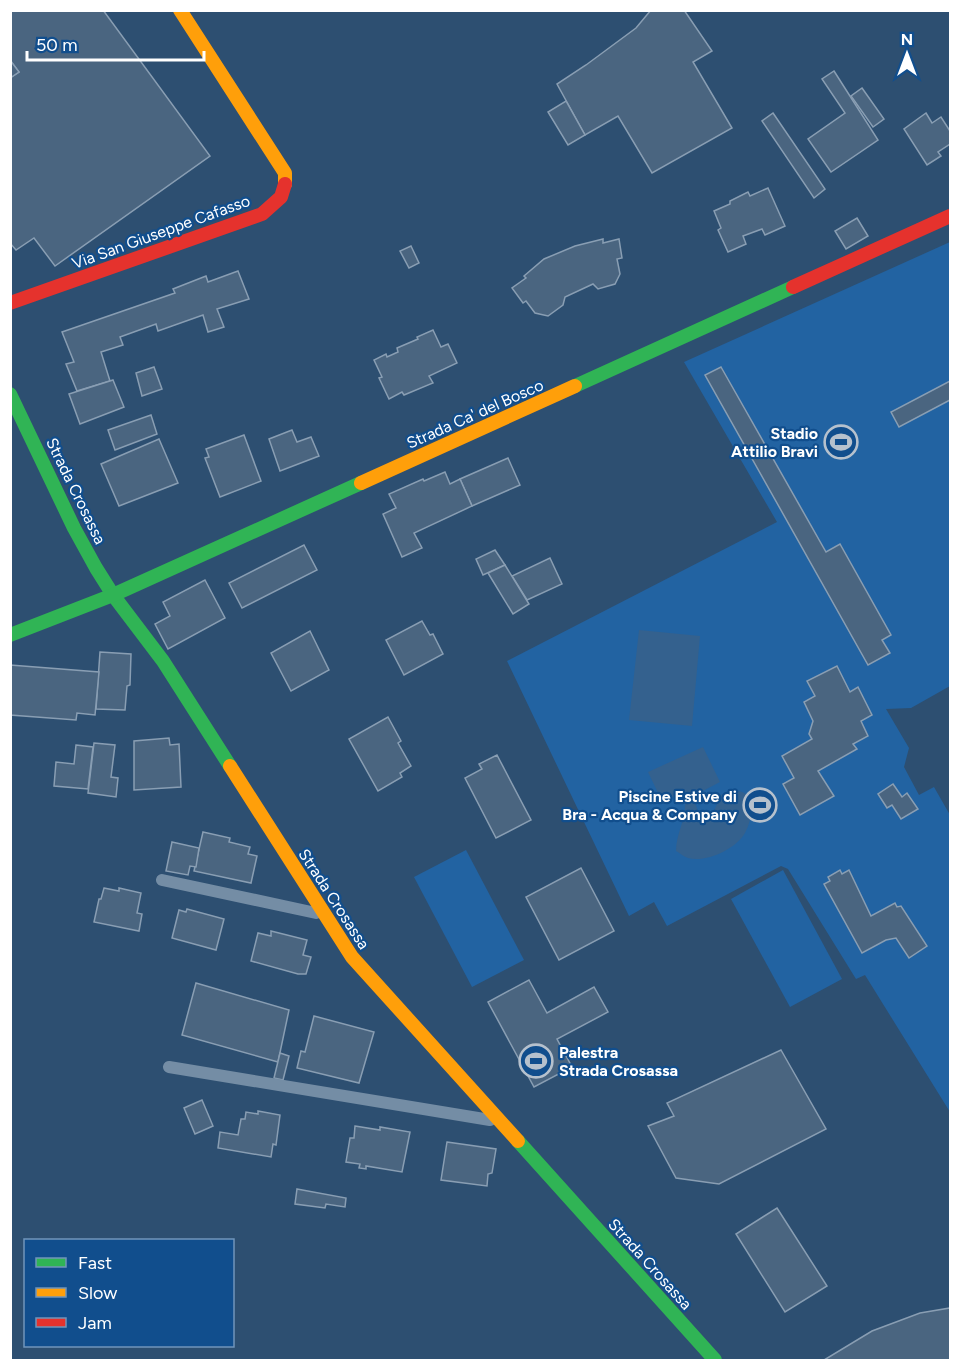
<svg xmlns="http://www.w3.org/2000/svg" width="961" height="1371" viewBox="0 0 961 1371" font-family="Figtree,sans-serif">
<rect width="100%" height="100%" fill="#2d4f71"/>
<g fill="#2263a2">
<path d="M 950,242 L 950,686 L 911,708 L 886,709 L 909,748 L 904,767 L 919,795 L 934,787 L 950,815 L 950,1112 L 865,975 L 856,979 L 788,869 L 781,866 L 667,926 L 654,902 L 629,916 L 507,661 L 777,522 L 684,362 Z"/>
<path d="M 466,850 L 524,960 L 472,987 L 414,877 Z"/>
<path d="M 783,870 L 842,979 L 790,1007 L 731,899 Z"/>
</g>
<g fill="#34618e">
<path d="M 639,630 L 700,636 L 692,726 L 629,720 Z"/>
<path d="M 703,747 L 720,782 L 697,794 L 695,803 L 698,811 L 708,815 L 714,811 L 721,795 C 753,779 757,811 745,833 C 736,849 706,863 688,858 C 684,857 680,853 676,851 C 676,833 686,820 685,803 C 676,797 671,796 661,799 L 648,772 Z"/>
</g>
<g fill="#4a6580" stroke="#899eb3" stroke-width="1.5">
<path d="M 10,10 L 103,10 L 210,156 L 55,266 L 34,238 L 16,250 L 10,243 L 10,78 L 19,72 L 10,60 Z"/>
<path d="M 651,10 L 684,10 L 712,51 L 693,62 L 732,128 L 652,173 L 618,116 L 585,135 L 557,84 L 586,65 L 636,28 Z"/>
<path d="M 10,60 L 19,72 L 10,78 Z"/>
<path d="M 834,71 L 878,140 L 831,172 L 808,139 L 845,113 L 822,79 Z"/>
<path d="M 862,88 L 884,119 L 873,127 L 851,96 Z"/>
<path d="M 566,101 L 585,135 L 568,145 L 548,112 Z"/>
<path d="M 773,113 L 825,189 L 814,198 L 762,121 Z"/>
<path d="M 926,113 L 932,123 L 941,117 L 950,131 L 950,144 L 938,152 L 941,156 L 927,165 L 904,129 Z"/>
<path d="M 768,188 L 785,226 L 765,235 L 762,229 L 743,236 L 746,244 L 728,252 L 718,230 L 721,228 L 714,211 L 730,204 L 730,201 L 748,192 L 750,196 Z"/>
<path d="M 857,218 L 868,236 L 846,249 L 835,231 Z"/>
<path d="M 603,239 L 603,243 L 619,239 L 622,258 L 617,259 L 620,274 L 615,284 L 598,289 L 593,284 L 565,297 L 563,305 L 548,316 L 535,313 L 526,301 L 523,303 L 512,288 L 526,278 L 524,276 L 544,259 L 575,246 Z"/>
<path d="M 411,246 L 419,263 L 409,268 L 400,251 Z"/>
<path d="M 238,271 L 249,299 L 217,309 L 224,327 L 208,332 L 203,315 L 158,331 L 156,324 L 120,337 L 123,345 L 101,352 L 110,381 L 77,391 L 66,364 L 74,362 L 62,332 L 175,293 L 173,289 L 206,276 L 208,282 Z"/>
<path d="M 433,330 L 441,347 L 448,344 L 457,363 L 429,376 L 433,383 L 404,395 L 402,392 L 389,399 L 379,378 L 382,377 L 374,360 L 386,354 L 387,357 L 398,352 L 397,348 L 418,339 L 417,337 Z"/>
<path d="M 154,367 L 162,389 L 142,396 L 136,373 Z"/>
<path d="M 721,367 L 826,552 L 840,544 L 891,635 L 882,640 L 890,653 L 868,665 L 705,375 Z"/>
<path d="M 113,380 L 124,407 L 80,424 L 69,394 Z"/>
<path d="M 950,381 L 950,400 L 899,427 L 891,412 Z"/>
<path d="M 151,415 L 157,434 L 115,450 L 108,430 Z"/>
<path d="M 292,430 L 297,442 L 311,437 L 319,456 L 280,471 L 269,439 Z"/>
<path d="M 244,435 L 261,481 L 220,497 L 205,458 L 209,457 L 206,449 Z"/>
<path d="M 159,439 L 178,483 L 119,506 L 101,464 Z"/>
<path d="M 508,458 L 520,485 L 472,506 L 460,479 Z"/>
<path d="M 445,472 L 450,484 L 460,479 L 472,506 L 414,533 L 422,548 L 402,557 L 383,514 L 396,508 L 389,494 L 423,479 L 424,481 Z"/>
<path d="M 304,545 L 317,570 L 242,608 L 229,583 Z"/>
<path d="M 495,550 L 505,565 L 483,575 L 476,559 Z"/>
<path d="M 550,558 L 562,584 L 527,600 L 512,576 Z"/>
<path d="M 505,565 L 529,604 L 513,614 L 488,573 Z"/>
<path d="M 205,580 L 225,618 L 168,649 L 155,624 L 170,616 L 163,602 Z"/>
<path d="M 422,621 L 430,635 L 433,634 L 443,654 L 404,675 L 386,640 Z"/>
<path d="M 310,631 L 329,670 L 291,691 L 271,653 Z"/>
<path d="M 100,652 L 131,654 L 130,685 L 127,686 L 125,710 L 96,709 Z"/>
<path d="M 10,665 L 99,672 L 95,715 L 77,713 L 76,720 L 10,715 Z"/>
<path d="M 837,666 L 850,692 L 858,687 L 872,715 L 861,721 L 868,736 L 853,744 L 857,749 L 818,771 L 834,796 L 800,815 L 783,784 L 794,778 L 782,756 L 812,739 L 809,734 L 813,721 L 804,702 L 815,696 L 807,681 Z"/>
<path d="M 388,717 L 401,741 L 398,743 L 411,766 L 400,773 L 402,777 L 378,791 L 349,739 Z"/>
<path d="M 169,738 L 170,745 L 179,744 L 181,787 L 134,790 L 134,741 Z"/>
<path d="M 94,743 L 115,745 L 111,777 L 118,778 L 116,797 L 88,793 Z"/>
<path d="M 76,745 L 93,747 L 88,789 L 54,786 L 56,762 L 74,764 Z"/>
<path d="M 497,755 L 531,820 L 496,838 L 465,778 L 482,769 L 479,764 Z"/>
<path d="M 893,784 L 902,797 L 907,793 L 918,809 L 901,819 L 892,805 L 887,808 L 878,794 Z"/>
<path d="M 203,832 L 230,838 L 229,842 L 250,847 L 248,854 L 257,856 L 251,883 L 194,871 Z"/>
<path d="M 172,842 L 199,848 L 196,867 L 190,866 L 188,875 L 166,871 Z"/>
<path d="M 581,868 L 614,931 L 559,960 L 526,897 Z"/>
<path d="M 840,870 L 842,874 L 849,870 L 871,916 L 895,903 L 897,907 L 901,906 L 927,946 L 909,958 L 896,938 L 886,940 L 862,953 L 824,884 L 830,881 L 828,877 Z"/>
<path d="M 104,888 L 119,891 L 119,888 L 141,893 L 137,913 L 142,914 L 139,931 L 94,922 L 99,899 L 101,899 Z"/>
<path d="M 187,909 L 224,919 L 216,950 L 172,938 L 179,910 L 186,912 Z"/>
<path d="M 271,931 L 307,940 L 303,955 L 311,957 L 306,974 L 298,974 L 251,961 L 258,933 L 271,936 Z"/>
<path d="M 529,980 L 547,1013 L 594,987 L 608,1012 L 557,1039 L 572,1067 L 534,1087 L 488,1002 Z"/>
<path d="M 196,983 L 289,1010 L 278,1062 L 182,1035 Z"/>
<path d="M 314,1016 L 374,1032 L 359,1083 L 297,1068 L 301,1051 L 305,1052 Z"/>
<path d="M 781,1050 L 826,1129 L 719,1184 L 676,1178 L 648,1126 L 674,1116 L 667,1103 Z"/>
<path d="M 280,1053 L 289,1056 L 283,1080 L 274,1078 Z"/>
<path d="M 202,1100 L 213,1126 L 195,1134 L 184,1108 Z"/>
<path d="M 258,1111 L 280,1115 L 276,1145 L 273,1144 L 271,1157 L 218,1148 L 220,1132 L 238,1135 L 241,1119 L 245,1119 L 246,1112 L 258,1114 Z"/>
<path d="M 355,1126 L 380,1130 L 380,1127 L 410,1132 L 402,1172 L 366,1166 L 366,1169 L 359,1168 L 360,1164 L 346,1162 L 350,1138 L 354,1138 Z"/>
<path d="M 447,1142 L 496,1149 L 492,1173 L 488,1174 L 487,1186 L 441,1180 Z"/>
<path d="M 297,1189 L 346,1198 L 345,1207 L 326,1204 L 325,1208 L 295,1204 Z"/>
<path d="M 777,1208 L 827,1286 L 785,1312 L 736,1234 Z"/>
<path d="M 950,1308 L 950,1360 L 824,1360 L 872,1331 L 920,1313 Z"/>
</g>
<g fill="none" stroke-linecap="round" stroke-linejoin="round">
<g stroke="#748da5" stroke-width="12">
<path d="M 162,880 L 316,913"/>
<path d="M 169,1067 L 490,1120"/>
</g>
<g stroke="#30b455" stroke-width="14">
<path d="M 575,386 L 793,287"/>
<path d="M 10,394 L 74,528 L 96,568 L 113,595 L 163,661 L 230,766"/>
<path d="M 10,635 L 113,595 L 361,483"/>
<path d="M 518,1141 L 715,1360"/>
</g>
<g stroke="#ff9f0a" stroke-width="14">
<path d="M 180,10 L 285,173 L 285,184"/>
<path d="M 361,483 L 575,386"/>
<path d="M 230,766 L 352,957 L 518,1141"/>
</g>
<g stroke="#e5322d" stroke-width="14">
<path d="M 793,287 L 950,216"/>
<path d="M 10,303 L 262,214 L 281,197 L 285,184"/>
</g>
</g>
<defs>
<g id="stadium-ring" transform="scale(1.725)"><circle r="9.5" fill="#114e8d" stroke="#b6c1cd" stroke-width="1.5"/><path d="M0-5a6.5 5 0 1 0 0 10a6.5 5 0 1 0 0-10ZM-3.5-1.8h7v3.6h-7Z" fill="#b6c1cd"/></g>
</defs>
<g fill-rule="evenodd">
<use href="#stadium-ring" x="841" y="442"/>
<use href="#stadium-ring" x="760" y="805"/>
<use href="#stadium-ring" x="536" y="1061"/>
</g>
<g text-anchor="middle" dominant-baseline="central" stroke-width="4.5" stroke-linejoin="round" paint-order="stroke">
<g font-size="16" fill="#fff" stroke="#114e8d">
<text transform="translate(161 232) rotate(-20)">Via San Giuseppe Cafasso</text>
<text transform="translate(475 414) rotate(-24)">Strada Ca' del Bosco</text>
<text transform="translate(76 491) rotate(64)">Strada Crosassa</text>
<text transform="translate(334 899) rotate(57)">Strada Crosassa</text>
<text transform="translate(650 1264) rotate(48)">Strada Crosassa</text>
</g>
<g font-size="16" font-weight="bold" fill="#fff" stroke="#114e8d" text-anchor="end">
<text x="818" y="433">Stadio<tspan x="818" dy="18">Attilio Bravi</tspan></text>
<text x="737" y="796">Piscine Estive di<tspan x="737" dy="18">Bra - Acqua &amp; Company</tspan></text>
<text x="559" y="1052" text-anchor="start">Palestra<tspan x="559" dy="18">Strada Crosassa</tspan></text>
</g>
</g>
<rect width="961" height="1371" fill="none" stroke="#ffffff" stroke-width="24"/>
<rect x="24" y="1239" width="210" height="108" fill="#114e8d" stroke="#7095bb" stroke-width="1.5"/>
<rect x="36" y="1258" width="30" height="9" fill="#30b455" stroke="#7095bb" stroke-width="1.5"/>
<text x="78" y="1269" font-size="18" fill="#ffffff">Fast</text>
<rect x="36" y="1288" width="30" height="9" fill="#ff9f0a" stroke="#7095bb" stroke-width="1.5"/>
<text x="78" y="1299" font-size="18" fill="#ffffff">Slow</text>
<rect x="36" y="1318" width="30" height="9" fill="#e5322d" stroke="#7095bb" stroke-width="1.5"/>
<text x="78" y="1329" font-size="18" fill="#ffffff">Jam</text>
<g transform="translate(907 54)" stroke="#114e8d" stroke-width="4.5" paint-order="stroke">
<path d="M0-4.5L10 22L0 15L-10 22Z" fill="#ffffff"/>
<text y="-9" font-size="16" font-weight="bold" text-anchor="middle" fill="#ffffff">N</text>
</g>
<path d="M27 51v9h177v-9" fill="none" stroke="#ffffff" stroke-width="3"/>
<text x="36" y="51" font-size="18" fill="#ffffff" stroke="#114e8d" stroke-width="4.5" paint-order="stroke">50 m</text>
</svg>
